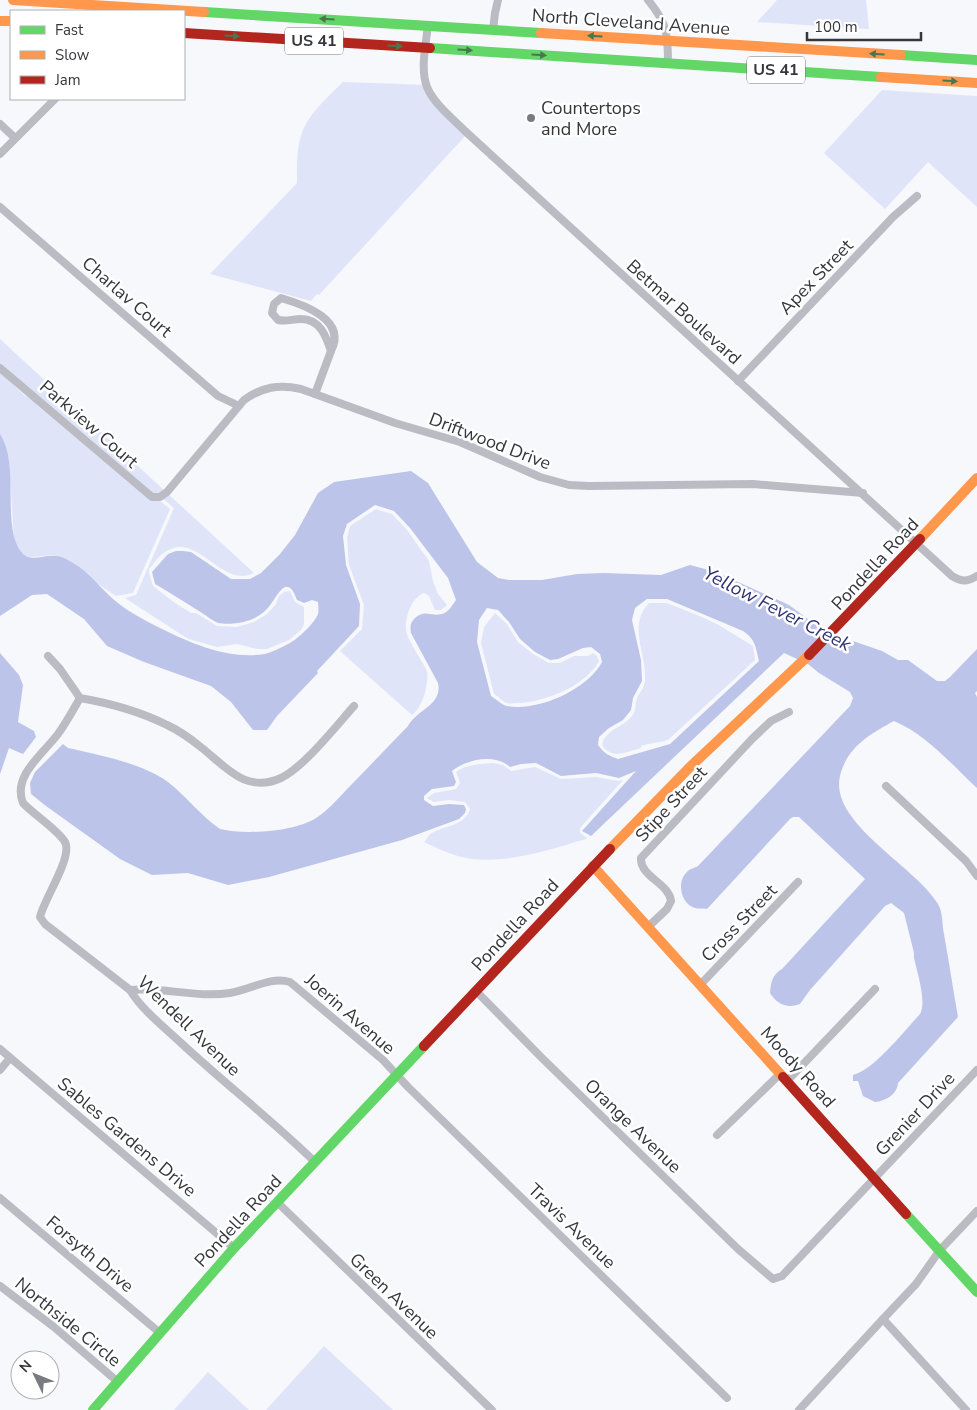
<svg xmlns="http://www.w3.org/2000/svg" width="977" height="1410" viewBox="0 0 977 1410" font-family="'Nunito Sans',sans-serif">
<rect width="100%" height="100%" fill="#f7f8fb"/>
<g fill="#dfe4f9">
<path d="M 777,0 L 866,0 L 869,29 L 757,22 Z"/>
<path d="M 343,82 L 428,85 L 436,103 L 467,134 L 319,295 L 317,294 L 311,301 L 210,274 L 297,183 C 297,167 296,149 302,133 C 309,113 328,97 343,82 Z"/>
<path d="M 882,90 L 977,96 L 977,207 L 928,162 L 885,209 L 824,153 Z"/>
<path d="M 0,339 L 254,573 C 220,589 198,530 165,552 C 158,556 154,564 149,569 L 149,573 L 153,586 L 175,603 L 191,613 L 196,613 L 217,626 L 237,627 L 254,622 L 267,614 L 276,604 L 279,596 L 284,592 L 290,591 L 295,602 L 304,607 L 304,624 L 301,630 L 289,640 L 267,649 L 257,649 L 237,644 L 217,647 L 189,639 L 182,635 L 125,598 L 136,595 L 174,508 L 161,497 L 141,488 L 0,367 Z"/>
<path d="M 0,371 L 24,395 L 41,404 L 170,509 L 133,593 L 116,596 L 54,555 L 31,557 L 15,554 L 10,477 L 0,468 Z"/>
<path d="M 376,509 L 392,514 L 407,530 L 429,561 L 433,581 L 438,594 L 447,605 L 441,610 L 435,610 L 429,596 L 424,593 C 410,598 402,623 408,637 C 413,648 421,659 427,671 C 429,684 423,707 412,715 L 340,651 L 362,629 L 364,605 L 349,565 L 347,537 L 350,526 Z"/>
<path d="M 649,603 L 667,603 L 697,615 L 717,624 L 753,646 L 755,660 L 668,740 C 658,743 650,743 641,746 L 641,748 C 626,752 612,760 602,745 C 605,729 626,727 634,713 C 636,709 635,703 637,698 C 640,692 645,687 645,680 C 647,653 627,626 649,603 Z"/>
<path d="M 495,613 L 507,624 L 518,642 L 533,654 L 549,663 L 560,663 L 574,656 L 588,656 L 593,653 L 597,656 L 599,661 C 586,686 545,702 518,703 C 515,703 510,704 507,703 C 503,702 498,696 494,694 L 481,643 L 484,627 Z"/>
<path d="M 493,763 L 503,765 L 511,771 L 535,767 L 561,779 L 596,777 L 618,781 L 623,780 L 580,828 L 580,833 L 587,838 L 586,839 C 549,850 510,863 472,859 C 455,857 439,849 424,842 C 427,839 429,834 432,833 C 446,825 465,826 470,809 L 465,802 L 449,800 L 434,802 L 427,798 L 434,793 L 456,789 L 460,783 L 456,772 C 467,764 480,764 493,763 Z"/>
<path d="M 324,1346 L 393,1410 L 266,1410 Z"/>
<path d="M 208,1372 L 249,1410 L 174,1410 Z"/>
</g>
<g fill="#bdc4ea" fill-rule="evenodd">
<path d="M 0,434 C 21,466 0,530 23,554 C 31,562 46,554 56,556 C 62,556 68,560 73,563 C 91,573 102,591 118,603 C 129,612 141,618 154,625 C 188,642 226,660 265,654 C 272,652 280,648 286,645 C 296,641 314,624 318,614 C 319,611 318,605 318,602 L 312,600 L 304,603 L 297,600 C 286,569 276,601 266,610 C 259,617 247,622 238,623 C 233,624 223,624 218,623 C 213,621 207,616 202,613 C 186,603 171,593 155,584 L 152,572 L 168,554 L 176,551 L 183,551 L 191,552 L 231,579 L 250,579 L 261,573 L 280,554 L 295,535 L 318,493 L 334,482 L 411,471 L 428,483 L 477,562 L 498,578 L 509,580 L 542,580 L 577,574 L 604,573 L 661,575 L 690,565 L 716,572 L 789,605 L 824,631 L 882,651 L 898,660 L 908,660 L 937,681 L 945,681 L 950,677 L 977,649 L 977,691 L 975,693 L 977,697 L 977,788 C 951,764 927,735 894,721 C 870,734 847,747 840,776 C 829,823 915,866 938,904 C 943,912 942,925 944,934 C 949,962 953,989 958,1017 L 898,1083 C 897,1095 885,1101 875,1102 L 863,1096 L 858,1081 L 853,1081 L 853,1075 C 874,1070 905,1030 920,1014 C 927,1002 917,972 914,958 L 914,953 L 904,913 L 891,903 L 885,906 L 810,990 L 800,1004 C 787,1009 777,1004 770,993 C 771,982 772,975 782,969 L 865,879 L 799,817 L 793,817 L 790,819 L 707,909 C 703,908 698,909 695,908 C 681,904 676,882 687,872 C 689,869 695,868 698,866 L 850,706 L 853,698 L 850,692 L 819,673 L 808,664 L 784,653 L 591,836 L 582,831 L 636,771 L 619,778 L 596,773 L 561,776 L 536,763 L 521,764 L 510,767 C 495,753 467,759 452,771 L 456,782 L 454,786 L 432,789 L 424,796 L 424,800 L 433,806 L 449,804 L 464,805 L 466,809 L 465,813 L 459,819 L 402,840 L 269,877 L 228,885 L 188,873 L 152,875 L 120,859 L 46,806 L 31,794 L 30,783 L 35,772 L 63,744 L 68,748 C 99,755 142,763 168,782 C 186,796 201,816 220,829 C 245,835 294,832 316,818 C 330,809 341,795 352,784 C 371,765 389,745 408,726 C 416,710 443,705 438,683 L 411,633 C 410,626 410,623 415,618 C 426,609 430,617 442,614 C 448,613 453,604 456,600 L 448,578 L 410,528 L 394,511 L 375,505 L 347,524 L 343,536 L 346,565 L 360,604 L 359,626 L 317,671 L 318,673 L 277,716 L 267,730 L 253,730 L 231,702 L 211,686 L 144,662 L 107,646 L 84,619 L 47,594 L 32,595 L 0,616 ZM 647,599 L 667,599 L 743,631 C 755,639 756,647 759,661 L 670,744 L 618,759 C 609,756 604,753 598,745 L 599,737 L 609,728 L 623,720 L 631,710 L 633,698 L 642,681 L 641,660 L 632,620 L 635,608 ZM 487,608 L 498,610 L 509,622 L 520,639 L 535,652 L 550,660 L 558,659 L 583,648 L 591,647 L 600,654 L 602,662 C 588,689 538,712 507,706 C 502,705 496,699 491,696 L 477,642 L 479,620 Z"/>
<path d="M 0,653 L 19,675 L 23,685 L 18,722 L 34,731 L 36,737 L 23,754 L 9,748 L 0,774 Z"/>
</g>
<g fill="none" stroke-linecap="round" stroke-linejoin="round">
<g stroke="#bbbcc3" stroke-width="8">
<path d="M 648,0 C 667,23 668,34 668,63"/>
<path d="M 428,25 C 426,44 420,69 427,87 C 434,104 452,118 465,131 L 952,576 C 962,582 967,582 977,576"/>
<path d="M 493,30 L 495,13 L 498,0"/>
<path d="M 0,124 L 15,138"/>
<path d="M 0,154 L 55,99"/>
<path d="M 0,207 L 218,396 L 237,405"/>
<path d="M 281,298 C 305,305 347,320 331,351 C 326,336 320,319 301,319 C 292,319 287,322 278,320 L 272,313 L 274,304 Z"/>
<path d="M 0,368 L 152,497 L 160,497 L 167,492 L 244,400 C 262,387 279,384 301,389 L 395,423 L 460,442 L 540,477 L 569,485 L 589,486 L 753,484 L 863,493"/>
<path d="M 738,381 L 893,217 L 917,196"/>
<path d="M 315,394 L 331,351"/>
<path d="M 48,656 L 60,669 L 80,698 C 109,703 141,712 167,725 C 180,731 191,739 202,748 C 226,767 246,794 281,778 C 304,767 337,725 354,706"/>
<path d="M 80,698 C 73,710 66,723 58,734 C 43,754 12,776 23,803 C 33,814 58,830 65,842 C 73,857 44,899 40,917 L 45,924 L 130,990 C 142,1010 163,1026 180,1042 C 224,1083 272,1120 315,1162"/>
<path d="M 886,786 L 966,861 L 977,876"/>
<path d="M 649,926 L 667,909 L 671,901 C 669,883 640,877 641,858 L 752,739 L 771,721 L 789,712"/>
<path d="M 701,984 L 798,882"/>
<path d="M 130,990 C 163,987 197,998 230,993 C 250,990 270,976 290,982 L 383,1060 L 408,1087 L 727,1398"/>
<path d="M 476,991 L 542,1058 L 738,1249 L 773,1279 L 782,1276 L 977,1070"/>
<path d="M 0,1049 L 234,1248"/>
<path d="M 0,1070 L 10,1058"/>
<path d="M 788,1080 L 875,989"/>
<path d="M 717,1135 L 781,1073"/>
<path d="M 0,1198 L 160,1333"/>
<path d="M 277,1202 L 492,1410"/>
<path d="M 0,1286 L 54,1327 L 118,1382"/>
<path d="M 883,1319 L 916,1284 L 940,1250 L 977,1211"/>
<path d="M 799,1410 L 883,1319 L 966,1410"/>
</g>
<g stroke="#63d668" stroke-width="10">
<path d="M 204,12 L 541,33"/>
<path d="M 430,48 L 881,77"/>
<path d="M 901,55 L 977,60"/>
<path d="M 906,1214 L 977,1292"/>
<path d="M 93,1410 L 234,1248 L 424,1046"/>
</g>
<g stroke="#ff974d" stroke-width="10">
<path d="M 13,0 L 204,12"/>
<path d="M 0,21 L 11,21"/>
<path d="M 541,33 L 901,55"/>
<path d="M 881,77 L 977,83"/>
<path d="M 920,539 L 977,478"/>
<path d="M 610,849 L 690,767 L 809,655"/>
<path d="M 593,866 L 783,1077"/>
</g>
<g stroke="#b3261e" stroke-width="10">
<path d="M 184,33 L 430,48"/>
<path d="M 809,655 L 920,539"/>
<path d="M 424,1046 L 610,849"/>
<path d="M 783,1077 L 906,1214"/>
</g>
</g>
<defs><path id="oneway-solid" d="M-6-.8H1V-3.2L6.5 0L1 3.2V.8H-6Z" transform="scale(1.25)"/></defs>
<g fill="#48774e">
<use href="#oneway-solid" transform="translate(327 19) rotate(-176)"/>
<use href="#oneway-solid" transform="translate(232 36) rotate(4)"/>
<use href="#oneway-solid" transform="translate(595 36) rotate(-177)"/>
<use href="#oneway-solid" transform="translate(395 46) rotate(4)"/>
<use href="#oneway-solid" transform="translate(465 50) rotate(4)"/>
<use href="#oneway-solid" transform="translate(877 54) rotate(-176)"/>
<use href="#oneway-solid" transform="translate(539 55) rotate(4)"/>
<use href="#oneway-solid" transform="translate(950 81) rotate(3)"/>
</g>
<circle fill="#7a7b80" stroke="#fff" stroke-width="2" cx="531" cy="118" r="5"/>
<g text-anchor="middle" dominant-baseline="central" stroke-width="5" stroke-linejoin="round" paint-order="stroke">
<g fill="#fff" stroke="#727377" stroke-width="1">
<rect x="285" y="27.5" width="58" height="27" rx="4"/>
<rect x="747" y="56.5" width="58" height="27" rx="4"/>
</g>
<g font-size="16" font-weight="bold" fill="#36373d">
<text x="314" y="41">US 41</text>
<text x="776" y="70">US 41</text>
</g>
<g font-size="18" fill="#36373d" stroke="#fff">
<text transform="translate(631 22) rotate(4)">North Cleveland Avenue</text>
<text transform="translate(816 277) rotate(-46)">Apex Street</text>
<text transform="translate(127 297) rotate(41)">Charlav Court</text>
<text transform="translate(684 312) rotate(42)">Betmar Boulevard</text>
<text transform="translate(89 424) rotate(41)">Parkview Court</text>
<text transform="translate(490 441) rotate(21)">Driftwood Drive</text>
<text transform="translate(875 564) rotate(-47)">Pondella Road</text>
<text transform="translate(671 804) rotate(-47)">Stipe Street</text>
<text transform="translate(739 923) rotate(-46)">Cross Street</text>
<text transform="translate(515 925) rotate(-47)">Pondella Road</text>
<text transform="translate(350 1014) rotate(41)">Joerin Avenue</text>
<text transform="translate(189 1026) rotate(44)">Wendell Avenue</text>
<text transform="translate(798 1067) rotate(48)">Moody Road</text>
<text transform="translate(915 1114) rotate(-47)">Grenier Drive</text>
<text transform="translate(633 1126) rotate(44)">Orange Avenue</text>
<text transform="translate(127 1137) rotate(40)">Sables Gardens Drive</text>
<text transform="translate(238 1221) rotate(-47)">Pondella Road</text>
<text transform="translate(572 1226) rotate(44)">Travis Avenue</text>
<text transform="translate(90 1254) rotate(40)">Forsyth Drive</text>
<text transform="translate(394 1296) rotate(44)">Green Avenue</text>
<text transform="translate(68 1322) rotate(39)">Northside Circle</text>
</g>
<g font-size="18" fill="#36373d" stroke="#fff" text-anchor="start">
<text x="541" y="108">Countertops<tspan x="541" dy="21">and More</tspan></text>
</g>
<g font-size="19" font-style="italic" fill="#303473" stroke="#fff">
<text transform="translate(777 609) rotate(27)">Yellow Fever Creek</text>
</g>
</g>
<rect x="10" y="10" width="175" height="90" fill="#ffffff" stroke="#afafb1"/>
<rect x="20" y="26" width="25" height="8" fill="#63d668" stroke="#afafb1"/>
<text x="55" y="35" font-size="15" fill="#36373d">Fast</text>
<rect x="20" y="51" width="25" height="8" fill="#ff974d" stroke="#afafb1"/>
<text x="55" y="60" font-size="15" fill="#36373d">Slow</text>
<rect x="20" y="76" width="25" height="8" fill="#b3261e" stroke="#afafb1"/>
<text x="55" y="85" font-size="15" fill="#36373d">Jam</text>
<g transform="translate(35 1375) rotate(313)"><circle r="24" fill="#ffffff" stroke="#afafb1"/>
<path d="M0-4L9 19L0 12L-9 19Z" fill="#7a7b80"/>
<text y="-8" font-size="14" font-weight="bold" text-anchor="middle" fill="#36373d">N</text>
</g>
<path d="M807 32v8h114v-8" fill="none" stroke="#36373d" stroke-width="2.5"/>
<text x="814" y="32" font-size="15" fill="#36373d" stroke="#ffffff" stroke-width="4" paint-order="stroke">100 m</text>
</svg>
